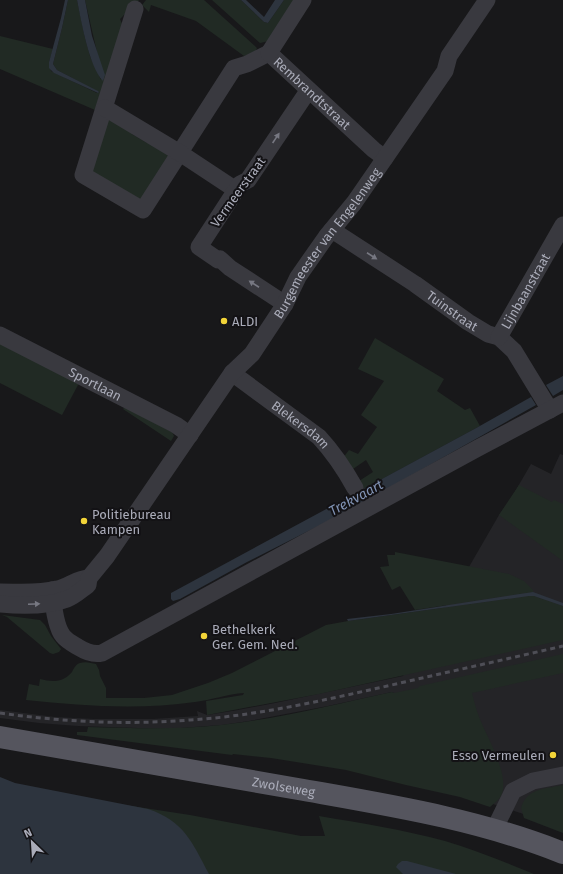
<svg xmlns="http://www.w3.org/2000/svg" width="563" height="874" viewBox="0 0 563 874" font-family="'Fira Sans',sans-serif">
<rect width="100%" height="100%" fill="#18181a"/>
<path fill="#242427" d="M 560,454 L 563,455 L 563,829 L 536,818 L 462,794 L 394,693 L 392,692 L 328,706 L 249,721 L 222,725 L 167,729 L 78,726 L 39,723 L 0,718 L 0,710 L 55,717 L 94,719 L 153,719 L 198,716 L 197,711 L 207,715 L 238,710 L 275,703 L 403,676 L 462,579 L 499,515 L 513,495 L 531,464 L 551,474 Z"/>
<g fill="#212a24">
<path d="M 68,0 L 77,0 L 85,38 L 90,56 L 101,80 L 97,52 L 85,0 L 139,0 L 120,19 L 125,31 L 95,110 L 0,69 L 0,36 L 53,49 L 49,62 L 51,71 L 97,93 L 99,92 L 57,70 L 53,64 L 62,28 Z"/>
<path d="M 146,0 L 204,0 L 257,48 L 255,53 L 244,56 L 196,21 L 151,5 L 149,12 L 142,5 Z"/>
<path d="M 212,0 L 241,0 L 264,22 L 268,23 L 284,0 L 297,0 L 269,41 L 260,43 Z"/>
<path d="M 109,118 L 131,128 L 132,134 L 147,143 L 152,142 L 171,153 L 144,201 L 90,172 Z"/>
<path d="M 375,338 L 444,379 L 437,391 L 465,410 L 470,408 L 480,426 L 360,491 L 356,483 L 373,472 L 366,460 L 350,471 L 343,458 L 349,450 L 358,454 L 377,427 L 361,415 L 384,381 L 358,369 Z"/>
<path d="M 0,343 L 79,383 L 62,415 L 0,383 Z"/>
<path d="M 125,407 L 172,432 L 174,436 L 171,441 L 123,409 Z"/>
<path d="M 519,485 L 552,502 L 554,500 L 563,504 L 563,561 L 499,515 Z"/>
<path d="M 395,552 L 509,574 L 524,581 L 533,590 L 533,592 L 415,610 L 400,586 L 392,590 L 380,567 L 389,566 L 387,555 L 395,555 Z"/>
<path d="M 529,596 L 534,596 L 563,606 L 563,640 L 319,694 L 207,715 L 206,701 L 243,695 L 244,693 C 228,694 211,700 195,702 C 139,710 82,706 26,700 L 29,684 L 39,686 L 40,679 C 52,682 63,683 72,672 C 74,668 76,664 80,663 C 86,661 91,663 96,664 L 99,670 L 100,676 L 106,688 L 106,698 L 144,698 L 172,695 L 208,683 L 232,673 L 326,625 L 348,621 Z"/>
<path d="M 2,615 L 40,620 L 45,625 L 51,636 L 61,649 L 59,652 L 53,654 L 50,653 L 7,617 Z"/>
<path d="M 563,654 L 563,673 L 472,693 C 474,701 476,709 479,717 C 487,737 506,768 503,790 C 502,797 496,802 490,807 L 460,797 L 406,785 L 346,770 L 271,758 L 233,754 L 232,755 L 77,735 L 77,732 L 87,732 L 88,727 C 133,728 177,730 221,725 C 278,719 336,704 392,692 L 394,693 L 418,688 L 420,686 Z"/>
<path d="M 0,778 L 9,783 L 99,801 L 190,815 L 301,836 L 325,836 L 319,816 C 361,823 404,830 445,841 C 476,850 504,862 534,874 L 0,874 Z"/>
<path d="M 563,785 L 563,833 L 524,818 L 521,808 C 527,788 545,789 563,785 Z"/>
</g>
<g fill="#2d343e">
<path d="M 65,0 L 68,0 L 62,28 L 53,64 L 57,70 L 98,91 L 99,92 L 98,93 L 54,73 L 49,68 L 49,62 L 61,18 Z"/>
<path d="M 77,0 L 85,0 L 92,36 L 105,75 L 103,81 C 89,67 81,20 77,0 Z"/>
<path d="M 241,0 L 246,0 L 264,17 L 275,0 L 284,0 L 268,23 L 264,22 Z"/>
<path d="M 563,376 L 563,390 L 553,396 L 546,385 Z"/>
<path d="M 531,397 L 536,405 L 348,511 L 247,562 L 180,599 L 173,601 L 171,599 L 171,593 L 478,427 Z"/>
<path d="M 533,592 L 563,603 L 563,606 L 534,596 L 529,596 L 348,621 L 347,619 L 391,614 Z"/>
<path d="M 0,777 L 15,783 L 148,809 C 184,821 192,842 209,874 L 0,874 Z"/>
<path d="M 402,861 L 407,861 L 456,874 L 403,874 L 396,867 L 398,864 Z"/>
</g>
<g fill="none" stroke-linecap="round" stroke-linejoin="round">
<g stroke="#39393f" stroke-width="17">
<path d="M 135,9 L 83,175 L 143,210 L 234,68 L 247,64 L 269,53"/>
<path id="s1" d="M 269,53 L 374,150 L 385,158"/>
<path d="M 269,53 L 303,0"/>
<path d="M 105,108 L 180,153 L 236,190"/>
<path id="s2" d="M 332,230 L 415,284 L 468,322 L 488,334 L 499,337 L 514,351 L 550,410"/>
<path d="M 285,304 L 230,268 L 220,259 L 218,260 L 199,247 L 240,184 L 248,180 L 308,91"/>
<path id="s3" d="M 0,335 L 176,425 L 190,435"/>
<path id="s4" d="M 499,337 L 563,225"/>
<path id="s5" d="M 232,373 L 319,437 C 333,452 345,470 355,488"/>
<path d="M 52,590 C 53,603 55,626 63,636 C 67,641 73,644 78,647 C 86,652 94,655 102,653 L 478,448 L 563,403"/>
<path d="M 0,592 C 19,592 38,594 57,589 C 68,587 77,578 89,578"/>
<path id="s6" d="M 0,604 C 21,606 46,607 67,599 C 75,596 81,590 88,585 L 89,578 L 107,556 L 232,373 L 252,354 L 285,304 L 298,277 L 326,237 L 354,203 L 445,71 L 449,56 L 487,0"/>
<path d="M 494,830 L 513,791 L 533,781 L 563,775"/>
</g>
<path stroke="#55555e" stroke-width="22" id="s7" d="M 0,737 C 100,754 199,772 298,789 C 388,805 478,819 563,853"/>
<path stroke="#4e4e56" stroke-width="3" stroke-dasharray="5 4" stroke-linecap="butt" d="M 0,713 C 63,722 126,725 190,720 C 255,716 320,701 383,687 C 443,673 503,660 563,646"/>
</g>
<defs><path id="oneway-solid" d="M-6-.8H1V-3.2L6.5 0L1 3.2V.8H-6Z"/></defs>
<g fill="#777882">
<use href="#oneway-solid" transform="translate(276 138) rotate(-56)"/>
<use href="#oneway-solid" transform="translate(372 256) rotate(33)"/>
<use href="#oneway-solid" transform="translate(254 284) rotate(-147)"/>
<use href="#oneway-solid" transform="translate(34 604) rotate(-3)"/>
</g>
<g fill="#f2d438" stroke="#131215" stroke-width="1.5">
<circle cx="224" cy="321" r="4"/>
<circle cx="84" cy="521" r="4"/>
<circle cx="204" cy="636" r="4"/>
<circle cx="553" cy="755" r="4"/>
</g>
<g text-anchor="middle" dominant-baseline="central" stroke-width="4" stroke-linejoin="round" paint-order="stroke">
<g font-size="13" fill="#aaacb9" stroke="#131215">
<text stroke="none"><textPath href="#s1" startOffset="59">Rembrandtstraat</textPath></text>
<text transform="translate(238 192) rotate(-54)">Vermeerstraat</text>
<text stroke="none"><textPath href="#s6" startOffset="512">Burgemeester van Engelenweg</textPath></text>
<text stroke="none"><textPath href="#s4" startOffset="53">Lijnbaanstraat</textPath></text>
<text stroke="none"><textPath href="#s2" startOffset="145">Tuinstraat</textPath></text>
<text stroke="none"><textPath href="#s3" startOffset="107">Sportlaan</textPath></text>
<text stroke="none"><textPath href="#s5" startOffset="86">Blekersdam</textPath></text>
<text stroke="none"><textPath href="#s7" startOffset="288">Zwolseweg</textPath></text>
</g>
<g font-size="13" fill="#aaacb9" stroke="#131215" text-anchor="start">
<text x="232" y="321">ALDI</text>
<text x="92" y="514">Politiebureau<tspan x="92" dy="15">Kampen</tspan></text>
<text x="212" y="629">Bethelkerk<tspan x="212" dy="15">Ger. Gem. Ned.</tspan></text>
<text x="545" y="755" text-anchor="end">Esso Vermeulen</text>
</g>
<g font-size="14" font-style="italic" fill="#8193b4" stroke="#131215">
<text transform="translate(356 498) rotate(-29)">Trekvaart</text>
</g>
</g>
<g transform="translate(32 842) rotate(335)" stroke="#131215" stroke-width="3" paint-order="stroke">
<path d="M0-3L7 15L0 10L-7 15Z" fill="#aaacb9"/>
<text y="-6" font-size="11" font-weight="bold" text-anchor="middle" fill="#aaacb9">N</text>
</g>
</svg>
